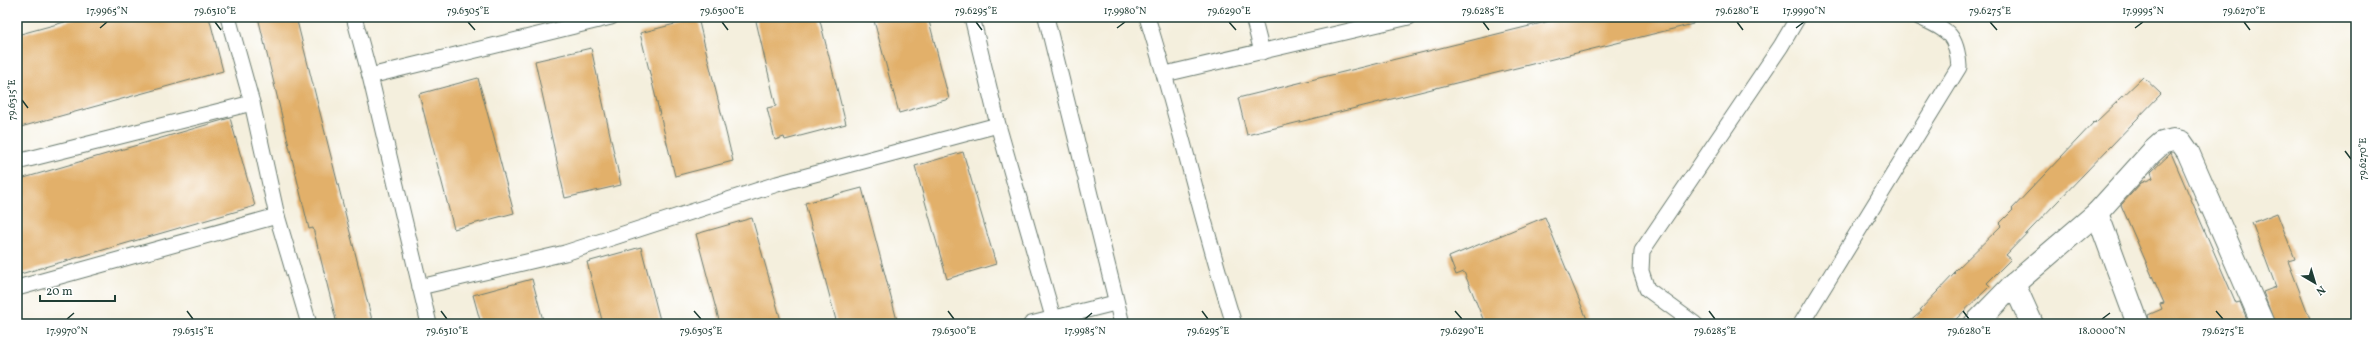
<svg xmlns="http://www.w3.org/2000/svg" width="2373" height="341" viewBox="0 0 2373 341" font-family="Vollkorn,serif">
<rect width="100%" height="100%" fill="#fff"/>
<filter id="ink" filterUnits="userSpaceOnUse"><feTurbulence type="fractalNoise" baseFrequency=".025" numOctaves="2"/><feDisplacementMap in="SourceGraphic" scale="8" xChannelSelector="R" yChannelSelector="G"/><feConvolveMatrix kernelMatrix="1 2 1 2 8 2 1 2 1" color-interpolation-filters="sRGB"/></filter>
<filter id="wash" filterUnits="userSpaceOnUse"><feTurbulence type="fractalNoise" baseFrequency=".012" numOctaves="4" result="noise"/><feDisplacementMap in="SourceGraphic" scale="16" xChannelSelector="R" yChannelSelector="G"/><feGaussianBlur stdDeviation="0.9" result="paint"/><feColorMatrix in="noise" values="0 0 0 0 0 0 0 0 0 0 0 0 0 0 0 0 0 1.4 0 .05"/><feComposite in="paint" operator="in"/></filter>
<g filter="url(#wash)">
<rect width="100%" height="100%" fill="#f4efdd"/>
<g id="blocks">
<g fill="#e2b06b">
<path d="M 83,17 L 209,17 L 223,71 L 17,128 L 17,35 Z"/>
<path d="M 258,17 L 296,17 L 373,324 L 337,324 L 313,228 L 309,229 Z"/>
<path d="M 755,17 L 819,17 L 846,124 L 785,140 L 784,137 L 775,140 L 767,108 L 776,106 Z"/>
<path d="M 873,17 L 928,17 L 949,99 L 899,113 Z"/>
<path d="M 1566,17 L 1692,17 L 1693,24 L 1247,135 L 1238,98 Z"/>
<path d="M 698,18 L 733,161 L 675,176 L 640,33 Z"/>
<path d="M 591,48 L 621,185 L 565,198 L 535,61 Z"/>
<path d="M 2143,77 L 2161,94 L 2006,255 L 2011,259 L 1987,283 L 1990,286 L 1951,324 L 1907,324 L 1922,311 L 1920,310 L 1955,273 L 1954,272 L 2002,225 L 2000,223 L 2013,210 L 2012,209 L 2094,122 L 2095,123 Z"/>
<path d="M 478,78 L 514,213 L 454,229 L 419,94 Z"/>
<path d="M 230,118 L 255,206 L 17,275 L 17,180 Z"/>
<path d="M 963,152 L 996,264 L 947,279 L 915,166 Z"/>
<path d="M 2171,153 L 2236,303 L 2240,302 L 2249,324 L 2150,324 L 2148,315 L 2162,309 L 2160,304 L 2164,303 L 2121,205 L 2141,183 L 2153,178 L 2151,172 Z"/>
<path d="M 862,188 L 898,324 L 837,324 L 805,203 Z"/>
<path d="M 2277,213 L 2295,259 L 2288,261 L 2312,324 L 2275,324 L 2263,292 L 2276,287 L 2252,223 Z"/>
<path d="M 1545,217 L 1589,324 L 1485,324 L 1464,272 L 1456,275 L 1449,257 Z"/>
<path d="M 752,218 L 782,324 L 720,324 L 696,234 Z"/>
<path d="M 641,247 L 661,324 L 603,324 L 587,262 Z"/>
<path d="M 532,279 L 544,324 L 481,324 L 473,295 Z"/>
</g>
</g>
</g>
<g filter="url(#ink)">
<use href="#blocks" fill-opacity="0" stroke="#6a7b6f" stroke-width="1"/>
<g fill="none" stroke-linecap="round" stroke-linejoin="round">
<g stroke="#6a7b6f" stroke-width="17">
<g id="lane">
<path d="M 228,17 L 252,103 L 277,216 L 309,324"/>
<path d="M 354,17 L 370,76 L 429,324"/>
<path d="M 972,17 L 998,125 L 1053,317"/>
<path d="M 1046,17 L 1122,324"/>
<path d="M 1147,17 C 1179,118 1202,223 1234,324"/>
<path d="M 1253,17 L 1262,52"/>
<path d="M 1165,74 L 1409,17"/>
<path d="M 370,76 L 611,17"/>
<path d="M 17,162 L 252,103"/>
<path d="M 420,287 L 565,253 L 777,184 L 998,125"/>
<path d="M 17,288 L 277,216"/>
<path d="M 1031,324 L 1115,303"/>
<path d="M 1695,324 L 1647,289 L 1641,271 L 1642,251 L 1781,46 L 1798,17"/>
<path d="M 1801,324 L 1959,67 C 1957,33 1947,30 1919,17"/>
</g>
</g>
<g stroke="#6a7b6f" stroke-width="24">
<g id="street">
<path d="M 2097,213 L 2138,324"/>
<path d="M 2014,284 L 2032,324"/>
<path d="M 1975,324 L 2014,284 L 2097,213 L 2152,152 L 2162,143 L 2173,140 L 2181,142 L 2188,152 L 2263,324"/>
</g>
</g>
<use href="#lane" stroke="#fff" stroke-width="15"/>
<use href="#street" stroke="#fff" stroke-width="22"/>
</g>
</g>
<path fill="none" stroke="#1f3d34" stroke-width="1.5" d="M 215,22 L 221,30M 468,22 L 475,30M 722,22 L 728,30M 976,22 L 982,30M 1229,22 L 1236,30M 1483,22 L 1489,30M 1737,22 L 1743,30M 1990,22 L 1997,30M 2244,22 L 2250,30M 100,28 L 107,22M 1117,28 L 1125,22M 1796,28 L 1804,22M 2135,28 L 2143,22M 22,100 L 28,108M 2345,151 L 2351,159M 187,311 L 193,319M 441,311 L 447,319M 694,311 L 701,319M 948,311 L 954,319M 1202,311 L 1208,319M 1455,311 L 1462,319M 1709,311 L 1715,319M 1963,311 L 1969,319M 2216,311 L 2223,319M 67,319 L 74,313M 1085,319 L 1092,313M 2102,319 L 2110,313"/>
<rect width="2373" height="341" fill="none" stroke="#fff" stroke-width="44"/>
<g transform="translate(2315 283) rotate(142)" stroke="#ffffff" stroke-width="3" paint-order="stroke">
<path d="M0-3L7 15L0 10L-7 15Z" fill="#1f3d34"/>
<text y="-6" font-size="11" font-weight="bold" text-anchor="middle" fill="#1f3d34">N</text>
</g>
<path d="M40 295v6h75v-6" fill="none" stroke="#1f3d34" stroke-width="2"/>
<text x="46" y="295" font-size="12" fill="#1f3d34" stroke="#ffffff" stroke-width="3" paint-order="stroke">20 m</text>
<rect x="22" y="22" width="2329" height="297" fill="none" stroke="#1f3d34" stroke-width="1.5"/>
<g font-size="10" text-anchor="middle" fill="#1f3d34">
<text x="107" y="14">17.9965°N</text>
<text x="215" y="14">79.6310°E</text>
<text x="468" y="14">79.6305°E</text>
<text x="722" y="14">79.6300°E</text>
<text x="976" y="14">79.6295°E</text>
<text x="1125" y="14">17.9980°N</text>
<text x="1229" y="14">79.6290°E</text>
<text x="1483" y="14">79.6285°E</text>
<text x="1737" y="14">79.6280°E</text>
<text x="1804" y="14">17.9990°N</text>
<text x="1990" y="14">79.6275°E</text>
<text x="2143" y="14">17.9995°N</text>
<text x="2244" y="14">79.6270°E</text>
<text transform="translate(11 100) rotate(-90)" y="4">79.6315°E</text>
<text transform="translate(2362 159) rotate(-90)" y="4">79.6270°E</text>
<text x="67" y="334">17.9970°N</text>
<text x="193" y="334">79.6315°E</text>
<text x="447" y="334">79.6310°E</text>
<text x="701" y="334">79.6305°E</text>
<text x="954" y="334">79.6300°E</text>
<text x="1085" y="334">17.9985°N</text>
<text x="1208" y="334">79.6295°E</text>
<text x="1462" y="334">79.6290°E</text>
<text x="1715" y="334">79.6285°E</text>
<text x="1969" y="334">79.6280°E</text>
<text x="2102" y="334">18.0000°N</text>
<text x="2223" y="334">79.6275°E</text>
</g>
</svg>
